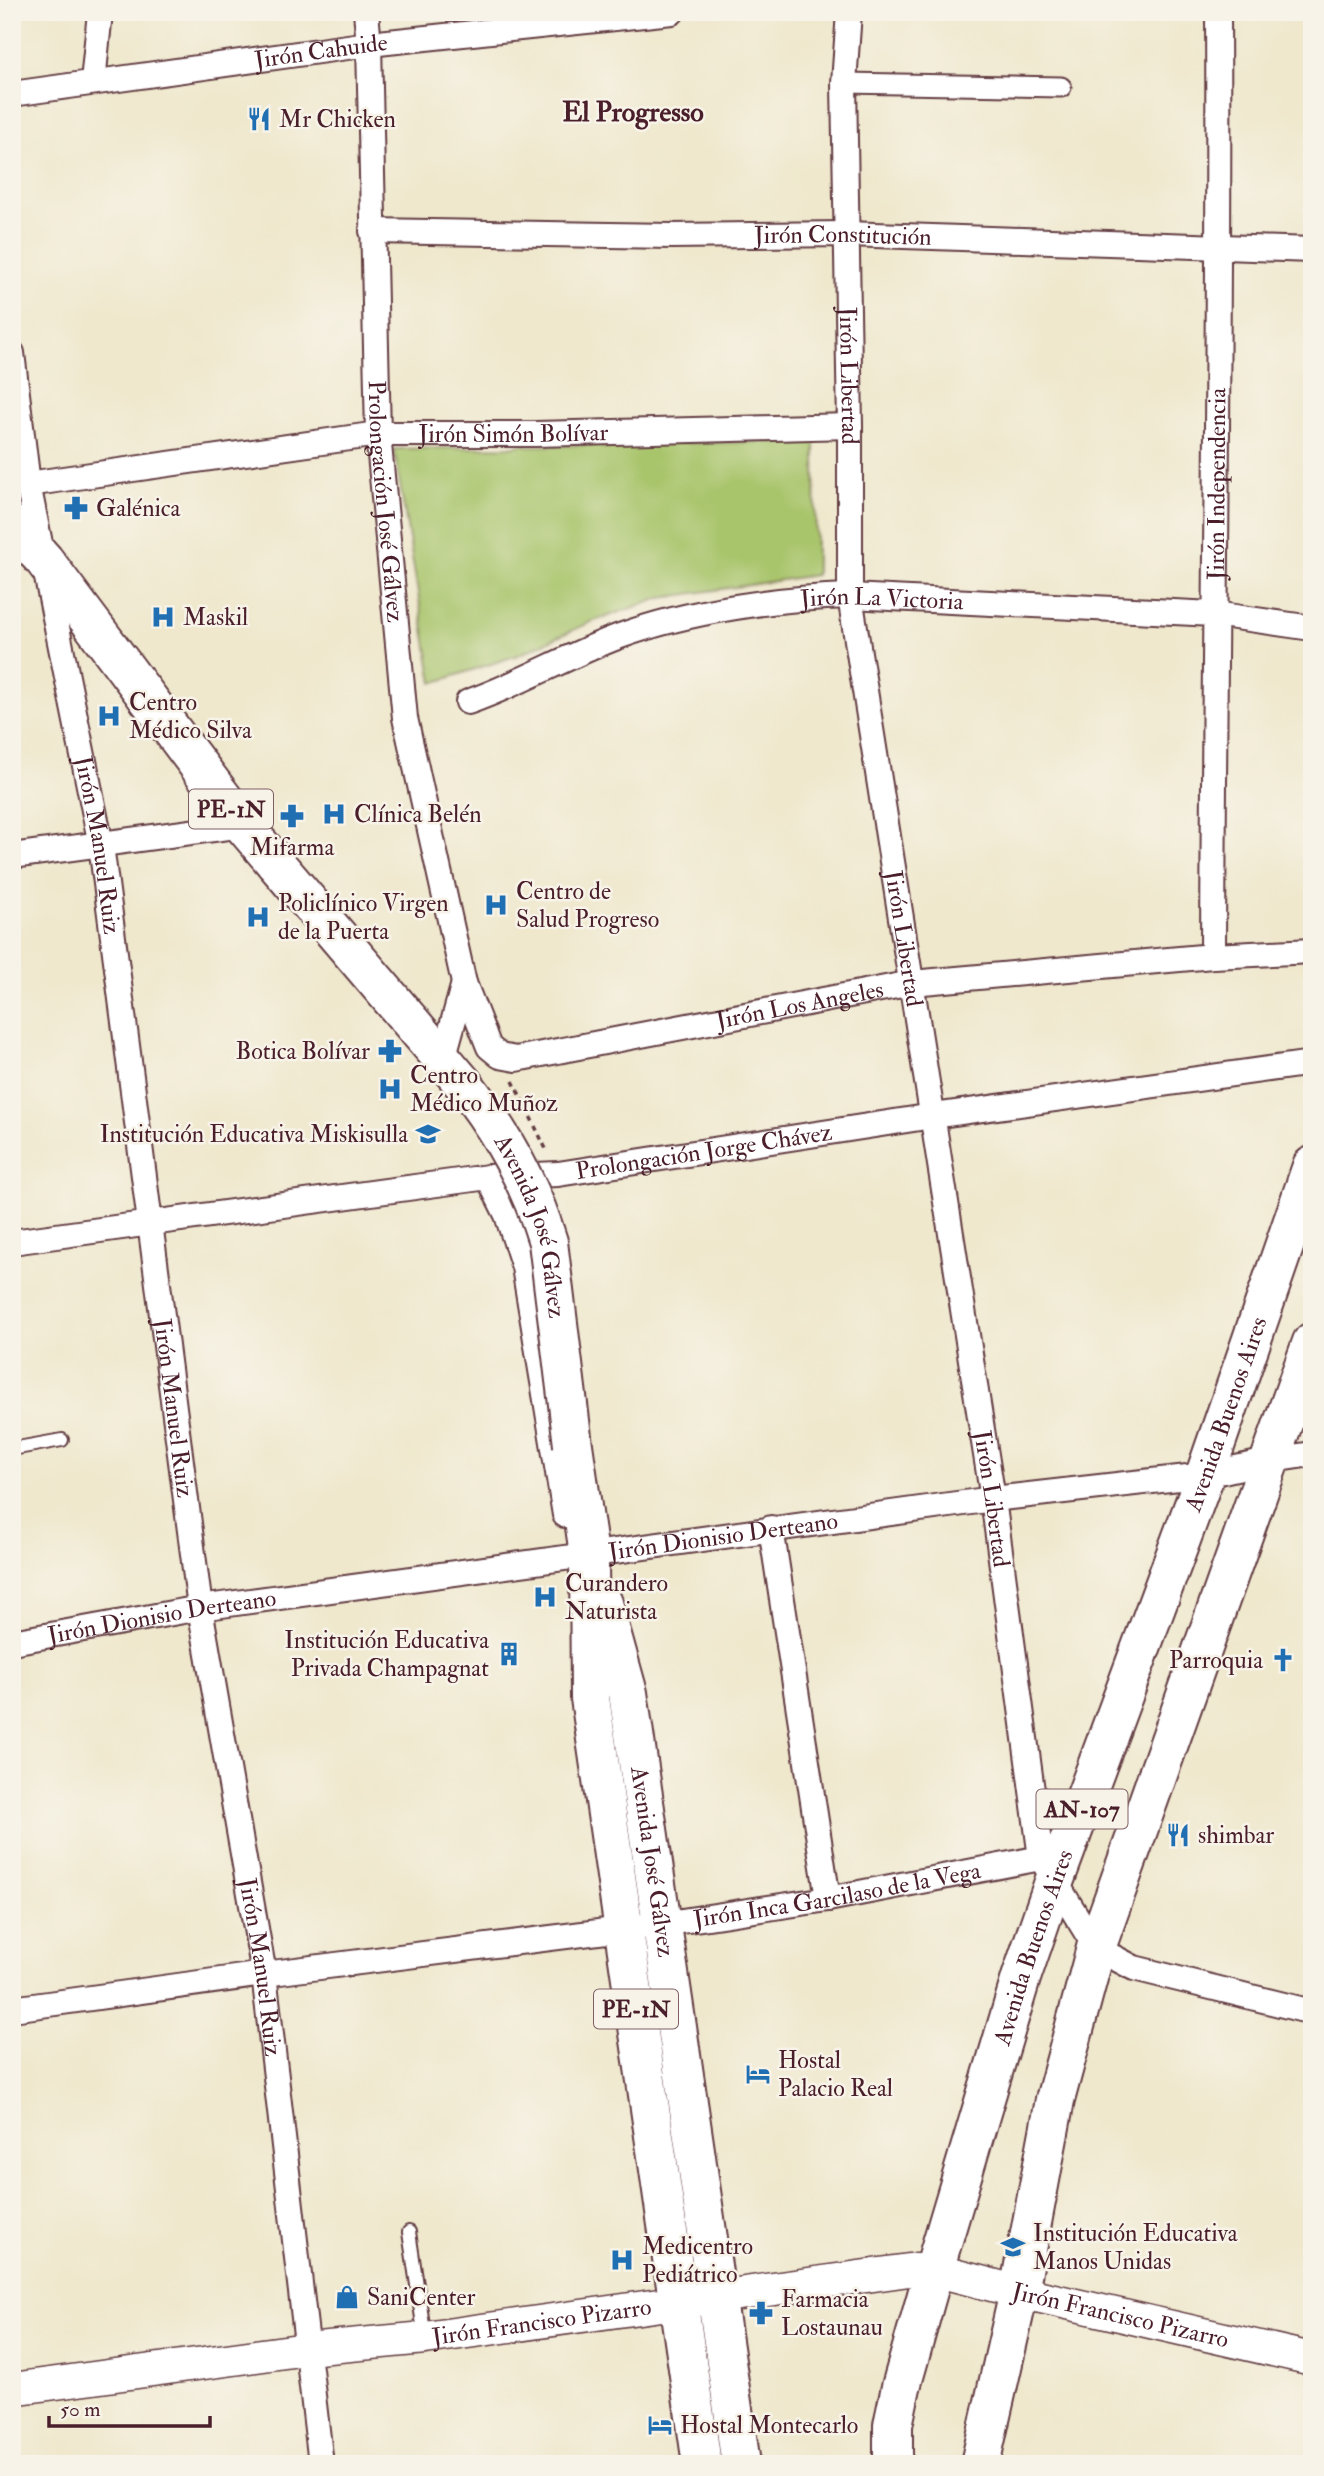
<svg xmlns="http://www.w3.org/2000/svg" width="1324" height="2476" viewBox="0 0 1324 2476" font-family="'IM FELL Double Pica',serif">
<rect width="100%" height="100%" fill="#f7f3e8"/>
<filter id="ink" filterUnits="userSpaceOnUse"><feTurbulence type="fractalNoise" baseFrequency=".0143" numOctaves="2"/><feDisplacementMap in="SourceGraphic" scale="14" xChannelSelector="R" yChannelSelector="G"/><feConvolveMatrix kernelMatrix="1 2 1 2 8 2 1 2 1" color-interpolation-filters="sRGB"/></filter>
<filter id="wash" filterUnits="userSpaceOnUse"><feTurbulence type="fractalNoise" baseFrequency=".00686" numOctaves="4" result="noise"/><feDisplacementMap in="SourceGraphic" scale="28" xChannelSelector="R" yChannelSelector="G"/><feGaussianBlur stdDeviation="1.57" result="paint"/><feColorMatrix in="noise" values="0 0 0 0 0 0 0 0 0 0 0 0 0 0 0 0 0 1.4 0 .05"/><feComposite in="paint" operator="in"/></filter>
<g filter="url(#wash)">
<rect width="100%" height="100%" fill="#efe8cd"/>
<path fill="#a9c56c" stroke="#7a724c" stroke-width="2" d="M 815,441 L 816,575 L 661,598 L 591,622 L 518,655 L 433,683 L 394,449 L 509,447 L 526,444 L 527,446 Z"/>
</g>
<g filter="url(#ink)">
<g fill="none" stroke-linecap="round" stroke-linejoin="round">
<g stroke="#633d43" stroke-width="16">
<g id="service">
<path d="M 12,1449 L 62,1440"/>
<path d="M 409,2232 L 425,2338"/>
</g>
</g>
<g stroke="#633d43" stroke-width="23">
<path id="pedestrian" d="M 844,83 L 1061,87"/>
</g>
<g stroke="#633d43" stroke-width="28">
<g id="minor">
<path id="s1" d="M 366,12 L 369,44 L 378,434 L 405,718 L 464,983 L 489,1047 L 500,1056 L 516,1059 L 912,983 L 1213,956 L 1312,951"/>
<path id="s2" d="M 849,12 L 844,83 L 850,426 L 850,596 L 993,1499 L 1041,1858 L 1096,1948 L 1134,1968 L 1312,2012"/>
<path d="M 93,82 L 100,12"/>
<path id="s3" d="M 12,94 L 369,44 L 672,12"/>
<path id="s4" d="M 372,231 L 672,236 L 846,234 L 1312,250"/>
<path id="s5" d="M 12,353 L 28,484 L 101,845 L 200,1608 L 264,1974 L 321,2464"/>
<path id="s6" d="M 13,484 L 28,484 L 378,434 L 535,434 L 850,426"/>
<path id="s7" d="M 468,702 C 520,684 568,655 620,636 C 689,611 776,598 850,596 L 1214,614 L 1312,628"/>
<path d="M 12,856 L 243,825"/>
<path id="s8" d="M 1213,956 C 1214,641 1220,327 1218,12"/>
<path d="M 443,1059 L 464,983"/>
<path d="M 488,1177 L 507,1215 L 524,1267 L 565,1515"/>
<path id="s9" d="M 12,1242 L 488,1177 L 558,1174 L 933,1116 L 1312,1063"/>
<path d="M 771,1528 L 828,1899"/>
<path id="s10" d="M 12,1642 L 200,1608 L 993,1499 L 1205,1475 L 1272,1460 L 1312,1454"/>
<path id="s11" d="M 12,2009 L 264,1974 L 662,1924 L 828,1899 L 1041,1858"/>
</g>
</g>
<g stroke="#633d43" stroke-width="35">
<g id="tertiary">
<path id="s12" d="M 12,2389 L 307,2349 L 425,2338 L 916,2269 L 934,2270 L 1019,2292 L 1312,2359"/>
</g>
</g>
<g stroke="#633d43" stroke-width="42">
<g id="primary">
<path id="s13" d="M 893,2464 L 893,2425 L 901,2387 L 934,2270 L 1021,1978 L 1054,1882 L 1205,1475 L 1312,1166"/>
<path d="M 980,2464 L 1019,2292 L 1055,2100 L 1096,1948 L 1312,1342"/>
</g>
</g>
<g stroke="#633d43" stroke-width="42">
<g id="trunk">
<path d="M 12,525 L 44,560 L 243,825 L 462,1082"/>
<path d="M 573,1445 L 589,1554 L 590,1698 L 702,2464"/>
<path id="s14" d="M 603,1603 L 628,1693 L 741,2464"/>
</g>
</g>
<path stroke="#633d43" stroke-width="3.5" stroke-dasharray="5 5" stroke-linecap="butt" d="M 513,1081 L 548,1153"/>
<use href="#service" stroke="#fff" stroke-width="12"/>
<use href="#pedestrian" stroke="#fff" stroke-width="19"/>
<use href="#minor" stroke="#fff" stroke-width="24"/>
<use href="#tertiary" stroke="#fff" stroke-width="32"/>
<use href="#primary" stroke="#fff" stroke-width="38"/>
<use href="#trunk" stroke="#fff" stroke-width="38"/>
<g stroke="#633d43" stroke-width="42" stroke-linecap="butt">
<g id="trunk-bridge">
<path id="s15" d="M 462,1082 C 501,1131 530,1182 548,1242 L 573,1445"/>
</g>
</g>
<use href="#trunk-bridge" stroke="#fff" stroke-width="38"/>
</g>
</g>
<defs>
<g id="restaurant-bare" transform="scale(1.89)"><path d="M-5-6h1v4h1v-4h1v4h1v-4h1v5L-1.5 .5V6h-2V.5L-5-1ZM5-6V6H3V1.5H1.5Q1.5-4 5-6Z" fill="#1f6fb2" stroke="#f7f3e8" stroke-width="2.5" paint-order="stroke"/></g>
<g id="pharmacy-bare" transform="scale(1.89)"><path d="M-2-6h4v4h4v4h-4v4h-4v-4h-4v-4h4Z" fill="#1f6fb2" stroke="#f7f3e8" stroke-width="2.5" paint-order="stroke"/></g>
<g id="hospital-bare" transform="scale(1.89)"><path d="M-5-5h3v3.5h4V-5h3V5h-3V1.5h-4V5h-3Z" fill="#1f6fb2" stroke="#f7f3e8" stroke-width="2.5" paint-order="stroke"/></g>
<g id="school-bare" transform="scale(1.89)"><path d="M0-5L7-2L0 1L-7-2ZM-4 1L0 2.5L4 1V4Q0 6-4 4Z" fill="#1f6fb2" stroke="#f7f3e8" stroke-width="2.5" paint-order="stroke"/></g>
<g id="building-bare" transform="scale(1.89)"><path d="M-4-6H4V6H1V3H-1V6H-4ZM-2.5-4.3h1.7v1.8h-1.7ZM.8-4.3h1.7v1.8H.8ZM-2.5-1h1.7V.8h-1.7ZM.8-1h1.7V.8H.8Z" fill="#1f6fb2" stroke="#f7f3e8" stroke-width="2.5" paint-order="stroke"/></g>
<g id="church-bare" transform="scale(1.89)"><path d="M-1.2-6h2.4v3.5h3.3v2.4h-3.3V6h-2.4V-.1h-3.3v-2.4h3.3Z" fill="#1f6fb2" stroke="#f7f3e8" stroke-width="2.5" paint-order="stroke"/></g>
<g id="hotel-bare" transform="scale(1.89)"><path d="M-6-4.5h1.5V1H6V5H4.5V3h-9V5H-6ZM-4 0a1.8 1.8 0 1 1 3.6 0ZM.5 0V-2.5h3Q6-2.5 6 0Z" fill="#1f6fb2" stroke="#f7f3e8" stroke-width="2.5" paint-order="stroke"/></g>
<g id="shop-bare" transform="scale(1.89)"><path d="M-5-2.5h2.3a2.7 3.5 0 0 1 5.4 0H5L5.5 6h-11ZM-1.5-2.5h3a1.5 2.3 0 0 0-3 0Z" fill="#1f6fb2" stroke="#f7f3e8" stroke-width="2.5" paint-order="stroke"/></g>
</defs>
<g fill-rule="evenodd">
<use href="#restaurant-bare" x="259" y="119"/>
<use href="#pharmacy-bare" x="76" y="508"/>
<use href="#hospital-bare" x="163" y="617"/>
<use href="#hospital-bare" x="109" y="716"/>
<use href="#hospital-bare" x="334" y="814"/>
<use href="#pharmacy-bare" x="292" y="816"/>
<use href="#hospital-bare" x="496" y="905"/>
<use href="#hospital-bare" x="258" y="917"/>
<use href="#pharmacy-bare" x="390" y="1051"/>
<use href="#hospital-bare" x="390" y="1089"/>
<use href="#school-bare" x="428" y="1134"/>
<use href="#hospital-bare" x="545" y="1597"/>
<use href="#building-bare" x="509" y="1654"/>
<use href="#church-bare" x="1283" y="1660"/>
<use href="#restaurant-bare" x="1178" y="1835"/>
<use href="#hotel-bare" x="758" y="2074"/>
<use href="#school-bare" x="1013" y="2247"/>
<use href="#hospital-bare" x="622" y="2260"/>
<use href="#shop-bare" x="347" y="2297"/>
<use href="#pharmacy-bare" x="761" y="2313"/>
<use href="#hotel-bare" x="660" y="2425"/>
</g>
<g text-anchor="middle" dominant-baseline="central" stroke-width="5" stroke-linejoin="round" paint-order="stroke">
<g fill="#f7f3e8" stroke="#7e5f64" stroke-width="2">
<rect x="189" y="789.5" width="84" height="39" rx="5"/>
<rect x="1036.5" y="1789.5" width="91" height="39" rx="5"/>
<rect x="594" y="1989.5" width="84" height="39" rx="5"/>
</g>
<g font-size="23" font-weight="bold" fill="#4a1f2b">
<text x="231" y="809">PE-1N</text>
<text x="1082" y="1809">AN-107</text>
<text x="636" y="2009">PE-1N</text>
</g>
<g font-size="24" fill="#4a1f2b" stroke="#f7f3e8">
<text stroke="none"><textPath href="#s3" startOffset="312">Jirón Cahuide</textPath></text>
<text stroke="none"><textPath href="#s4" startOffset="471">Jirón Constitución</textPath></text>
<text stroke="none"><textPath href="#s2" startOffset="364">Jirón Libertad</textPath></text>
<text stroke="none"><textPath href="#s6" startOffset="504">Jirón Simón Bolívar</textPath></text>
<text stroke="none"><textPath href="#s8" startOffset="472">Jirón Independencia</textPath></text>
<text stroke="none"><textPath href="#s1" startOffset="490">Prolongación José Gálvez</textPath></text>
<text stroke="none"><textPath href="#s7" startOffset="432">Jirón La Victoria</textPath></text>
<text stroke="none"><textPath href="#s5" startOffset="500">Jirón Manuel Ruiz</textPath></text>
<text stroke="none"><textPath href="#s2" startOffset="931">Jirón Libertad</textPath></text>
<text stroke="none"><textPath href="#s1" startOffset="1367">Jirón Los Angeles</textPath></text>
<text stroke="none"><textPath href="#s9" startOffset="698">Prolongación Jorge Chávez</textPath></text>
<text stroke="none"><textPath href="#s15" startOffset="163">Avenida José Gálvez</textPath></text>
<text stroke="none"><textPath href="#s5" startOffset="1068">Jirón Manuel Ruiz</textPath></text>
<text stroke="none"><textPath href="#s13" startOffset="1104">Avenida Buenos Aires</textPath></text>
<text stroke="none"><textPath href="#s2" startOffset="1498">Jirón Libertad</textPath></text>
<text stroke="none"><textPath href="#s10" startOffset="719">Jirón Dionisio Derteano</textPath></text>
<text stroke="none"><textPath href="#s10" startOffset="152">Jirón Dionisio Derteano</textPath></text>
<text stroke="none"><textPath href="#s14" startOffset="264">Avenida José Gálvez</textPath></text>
<text stroke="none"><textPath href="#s11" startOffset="833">Jirón Inca Garcilaso de la Vega</textPath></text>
<text stroke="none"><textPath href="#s13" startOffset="537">Avenida Buenos Aires</textPath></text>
<text stroke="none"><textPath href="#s5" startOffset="1634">Jirón Manuel Ruiz</textPath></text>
<text stroke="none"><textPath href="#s12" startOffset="1122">Jirón Francisco Pizarro</textPath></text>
<text stroke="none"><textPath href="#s12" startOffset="534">Jirón Francisco Pizarro</textPath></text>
</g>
<g font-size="24" fill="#4a1f2b" stroke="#f7f3e8" text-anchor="start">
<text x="279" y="119">Mr Chicken</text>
<text x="96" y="508">Galénica</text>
<text x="183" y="617">Maskil</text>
<text x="129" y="702">Centro<tspan x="129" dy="28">Médico Silva</tspan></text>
<text x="354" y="814">Clínica Belén</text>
<text x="292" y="847" text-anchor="middle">Mifarma</text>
<text x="516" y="891">Centro de<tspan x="516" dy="28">Salud Progreso</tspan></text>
<text x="278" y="903">Policlínico Virgen<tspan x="278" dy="28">de la Puerta</tspan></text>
<text x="370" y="1051" text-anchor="end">Botica Bolívar</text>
<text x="410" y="1075">Centro<tspan x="410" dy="28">Médico Muñoz</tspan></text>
<text x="408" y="1134" text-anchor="end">Institución Educativa Miskisulla</text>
<text x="565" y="1583">Curandero<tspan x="565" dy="28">Naturista</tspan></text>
<text x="489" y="1640" text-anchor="end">Institución Educativa<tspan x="489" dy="28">Privada Champagnat</tspan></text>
<text x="1263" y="1660" text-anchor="end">Parroquia</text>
<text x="1198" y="1835">shimbar</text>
<text x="778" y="2060">Hostal<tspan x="778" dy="28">Palacio Real</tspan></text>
<text x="1033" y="2233">Institución Educativa<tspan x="1033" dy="28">Manos Unidas</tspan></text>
<text x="642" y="2246">Medicentro<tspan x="642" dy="28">Pediátrico</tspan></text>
<text x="367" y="2297">SaniCenter</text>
<text x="781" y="2299">Farmacia<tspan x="781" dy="28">Lostaunau</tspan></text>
<text x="680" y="2425">Hostal Montecarlo</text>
</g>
<g font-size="28" font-weight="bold" fill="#4a1f2b" stroke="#f7f3e8">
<text x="633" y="112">El Progresso</text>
</g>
</g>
<rect width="1324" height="2476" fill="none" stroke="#f7f3e8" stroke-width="42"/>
<path d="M49 2416v10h161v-10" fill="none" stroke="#4a1f2b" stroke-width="3.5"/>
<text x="60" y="2416" font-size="21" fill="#4a1f2b" stroke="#f7f3e8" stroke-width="5" paint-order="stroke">50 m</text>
</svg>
